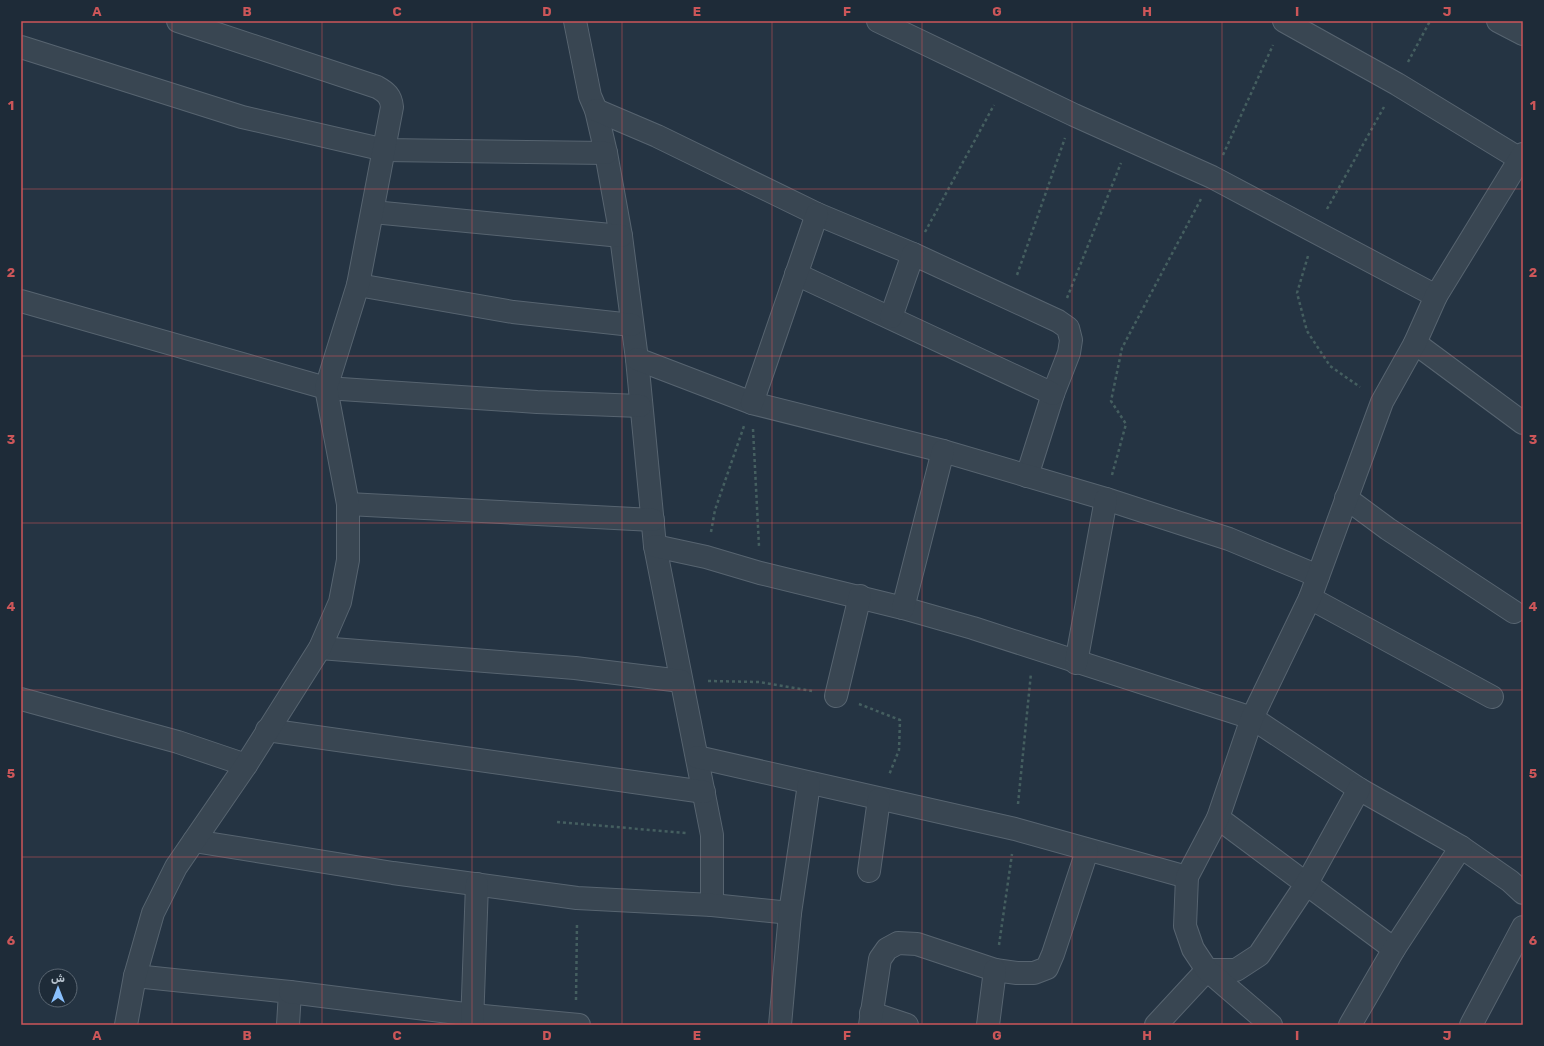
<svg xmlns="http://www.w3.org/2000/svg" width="1544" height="1046" viewBox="0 0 1544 1046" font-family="Rubik,Cairo,sans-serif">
<rect width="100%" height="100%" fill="#253443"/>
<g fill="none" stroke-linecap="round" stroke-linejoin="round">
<g stroke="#576470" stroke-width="24">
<g id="minor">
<path d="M 575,21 L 590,96 L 596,110 L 606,153 L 621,236 L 637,359 L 655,546 L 712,835 L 712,905"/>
<path d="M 878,21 L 1074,115 L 1212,177 L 1436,296"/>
<path d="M 1284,21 L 1397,84 L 1520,159"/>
<path d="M 1498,21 L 1523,34"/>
<path d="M 21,47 L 242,117 L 385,150 L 606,153"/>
<path d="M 596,110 L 657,136 L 817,214 L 913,254 L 1058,321 L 1068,328 L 1071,340 L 1069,353 L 1053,394 L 1027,476"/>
<path d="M 373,212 L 621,236"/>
<path d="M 796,274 L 1053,394"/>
<path d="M 358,285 L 513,312 L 632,325"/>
<path d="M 21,301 L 326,388 L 537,402 L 640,406"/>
<path d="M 891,317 L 913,254"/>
<path d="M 1415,343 L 1523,423"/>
<path d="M 637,359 L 752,403 L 943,451 L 1106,499 L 1229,539 L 1318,576"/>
<path d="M 752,403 L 817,214"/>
<path d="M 1346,498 L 1388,529 L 1514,612"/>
<path d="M 348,504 L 653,520"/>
<path d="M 655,546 L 706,557 L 760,573 L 903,608 L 973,628 L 1252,718 L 1359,789 L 1461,847 L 1510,881 L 1523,893"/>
<path d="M 1310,598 L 1492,697"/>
<path d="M 903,608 L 943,451"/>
<path d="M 320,648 L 575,668 L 681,681"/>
<path d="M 1076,663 L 1106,499"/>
<path d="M 836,696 L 860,596"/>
<path d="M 21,699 L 178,742 L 246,765"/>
<path d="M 267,730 L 704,792"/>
<path d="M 697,757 L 1015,829 L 1187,877"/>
<path d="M 1218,818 L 1394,949"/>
<path d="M 194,841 L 393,873 L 577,898 L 712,905 L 790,913"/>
<path d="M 869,871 L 879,799"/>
<path d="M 135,976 L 290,992 L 288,1025"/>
<path d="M 290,992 L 473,1015 L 579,1025"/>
<path d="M 871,1013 L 907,1025"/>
<path d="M 126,1025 L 135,976 L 153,913 L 176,867 L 246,765 L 320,648 L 340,602 L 348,560 L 348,504 L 326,388 L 358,285 L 392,107 C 391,96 386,92 377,87 L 178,21"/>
<path d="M 472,1025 L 477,884"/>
<path d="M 780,1025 L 790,913 L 809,784"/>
<path d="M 870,1025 L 880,959 L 887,949 L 898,943 L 917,944 L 995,970 L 1017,973 L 1034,973 L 1047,968 L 1053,954 L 1087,851"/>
<path d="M 988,1025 L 995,970"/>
<path d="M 1156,1025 L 1207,970 L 1236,970 L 1259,955 L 1307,883 L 1359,789"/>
<path d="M 1271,1025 L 1207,970 L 1193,949 L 1185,926 L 1187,877 L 1218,818 L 1252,718 L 1310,598 L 1382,402 L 1415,343 L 1436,296 L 1523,154"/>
<path d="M 1350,1025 L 1394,949 L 1461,847"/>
<path d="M 1471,1025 L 1523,927"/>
</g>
</g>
<g stroke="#455f60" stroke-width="2.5" stroke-dasharray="3 3" stroke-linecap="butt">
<path d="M 1408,62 L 1430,21"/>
<path d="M 1223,155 L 1273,45"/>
<path d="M 1327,209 L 1384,107"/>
<path d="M 925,232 L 994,105"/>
<path d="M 1308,256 L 1297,293 L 1307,331 L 1330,366 L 1360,387"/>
<path d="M 1017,275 L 1065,138"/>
<path d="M 1067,298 L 1121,163"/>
<path d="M 753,429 L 759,546"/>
<path d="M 1112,475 L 1126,424 L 1111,401 L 1122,348 L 1201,199"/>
<path d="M 711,532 L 715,510 L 744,426"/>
<path d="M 708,681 L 759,682 L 812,691"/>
<path d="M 859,704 L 900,720 L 899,750 L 889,775"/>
<path d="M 1018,804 L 1031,673"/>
<path d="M 557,822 L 686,833"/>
<path d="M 999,945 L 1012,854"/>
<path d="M 576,1000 L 577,923"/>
</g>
<use href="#minor" stroke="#394652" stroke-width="22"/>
</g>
<path fill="none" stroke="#cc5659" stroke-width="1" stroke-opacity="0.55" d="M 172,21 L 172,1025M 322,21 L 322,1025M 472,21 L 472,1025M 622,21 L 622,1025M 772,21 L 772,1025M 922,21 L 922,1025M 1072,21 L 1072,1025M 1222,21 L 1222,1025M 1372,21 L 1372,1025M 21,189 L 1523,189M 21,356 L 1523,356M 21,523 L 1523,523M 21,690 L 1523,690M 21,857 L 1523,857"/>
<rect width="1544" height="1046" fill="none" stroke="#1e2b38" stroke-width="44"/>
<g transform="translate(58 988)"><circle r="19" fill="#1e2b38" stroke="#5b6773"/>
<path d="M0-3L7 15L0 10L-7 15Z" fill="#8ac0fd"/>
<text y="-6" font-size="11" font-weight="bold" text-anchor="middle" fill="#b6c1cc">ش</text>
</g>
<rect x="22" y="22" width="1500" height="1002" fill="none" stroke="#cc5659" stroke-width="1.5"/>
<g font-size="13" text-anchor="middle" font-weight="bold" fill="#cc5659">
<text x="97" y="16">A</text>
<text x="247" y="16">B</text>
<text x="397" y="16">C</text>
<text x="547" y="16">D</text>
<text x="697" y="16">E</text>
<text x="847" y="16">F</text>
<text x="997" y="16">G</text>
<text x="1147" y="16">H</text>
<text x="1297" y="16">I</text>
<text x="1447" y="16">J</text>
<text x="11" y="110">1</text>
<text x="1533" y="110">1</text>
<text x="11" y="277">2</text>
<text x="1533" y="277">2</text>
<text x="11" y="444">3</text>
<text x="1533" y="444">3</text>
<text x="11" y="611">4</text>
<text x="1533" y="611">4</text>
<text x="11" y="778">5</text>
<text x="1533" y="778">5</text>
<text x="11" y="945">6</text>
<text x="1533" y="945">6</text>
<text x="97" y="1040">A</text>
<text x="247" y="1040">B</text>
<text x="397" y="1040">C</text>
<text x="547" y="1040">D</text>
<text x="697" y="1040">E</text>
<text x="847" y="1040">F</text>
<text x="997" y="1040">G</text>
<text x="1147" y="1040">H</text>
<text x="1297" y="1040">I</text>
<text x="1447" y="1040">J</text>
</g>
</svg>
